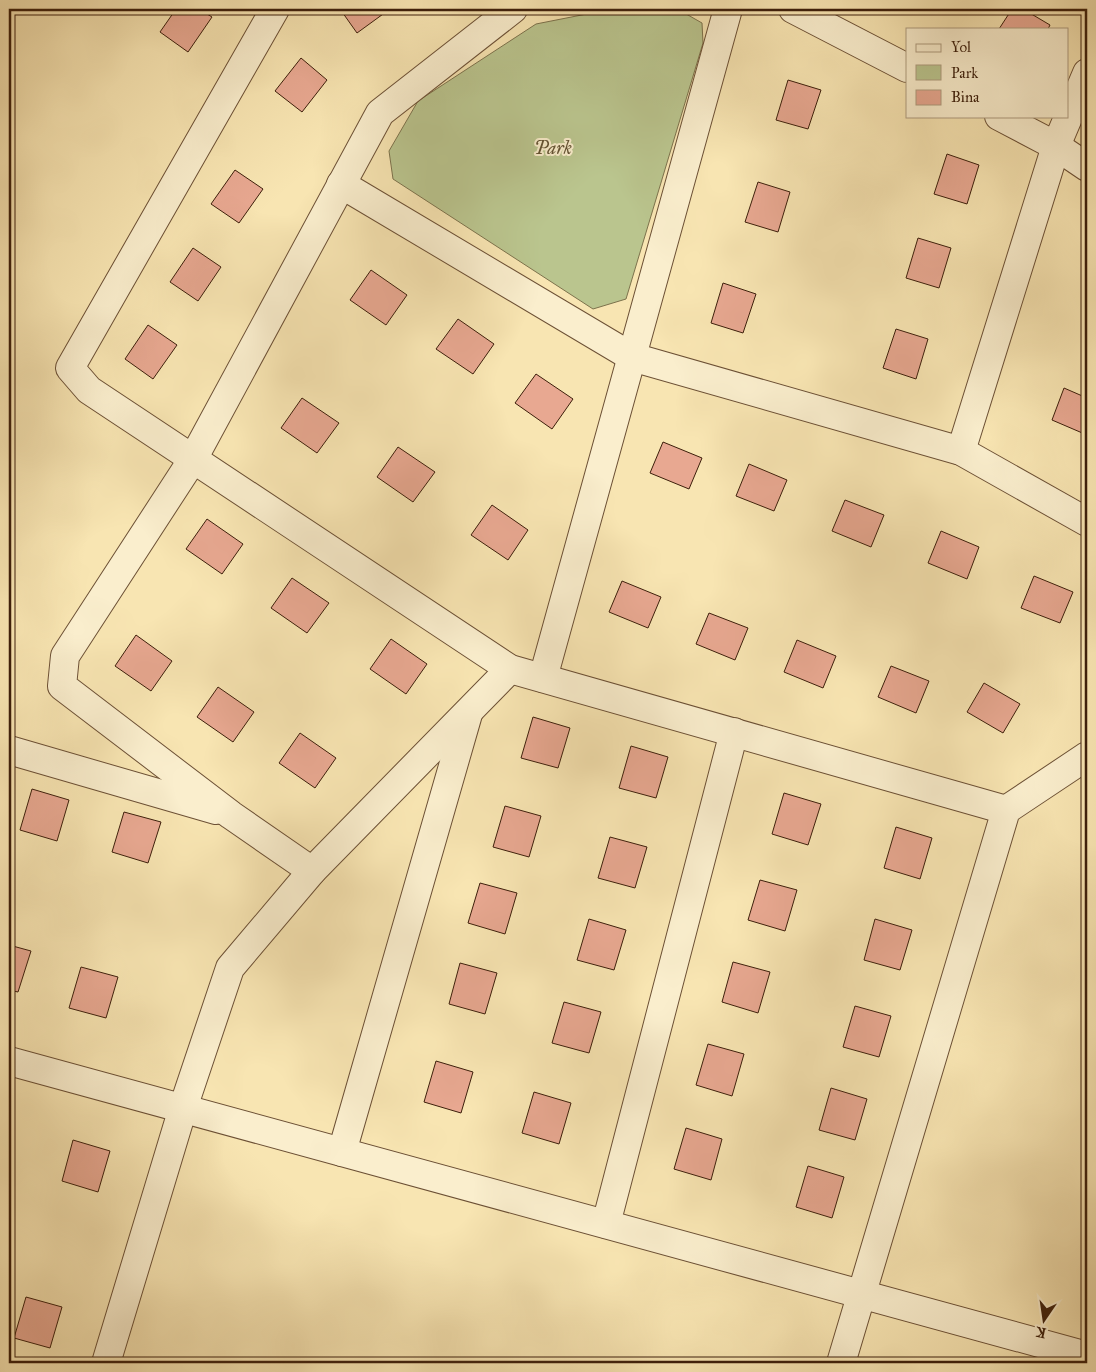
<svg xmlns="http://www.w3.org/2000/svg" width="1096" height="1372" viewBox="0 0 1096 1372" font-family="'IM FELL Great Primer',serif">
<rect width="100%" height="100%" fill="#f8e5b2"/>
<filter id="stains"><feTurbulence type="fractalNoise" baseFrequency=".004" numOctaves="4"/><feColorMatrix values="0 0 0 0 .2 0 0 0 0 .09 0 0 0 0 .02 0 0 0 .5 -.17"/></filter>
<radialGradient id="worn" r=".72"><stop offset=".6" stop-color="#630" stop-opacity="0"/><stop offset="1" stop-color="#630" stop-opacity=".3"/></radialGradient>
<path fill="#bac58e" stroke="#7c724c" d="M 612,9 L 671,9 L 681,11 L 702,23 L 703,43 L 626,299 L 593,309 L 393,179 L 389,151 L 418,101 L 536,24 Z"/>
<g fill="#e8a891" stroke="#3d1f0b">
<path d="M 176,9 L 199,9 L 212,17 L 188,52 L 160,32 Z"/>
<path d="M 340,9 L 390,9 L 357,33 Z"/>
<path d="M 1012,9 L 1023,9 L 1050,25 L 1048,29 L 999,29 Z"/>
<path d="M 301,58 L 327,80 L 302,112 L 275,91 Z"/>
<path d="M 788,80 L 821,90 L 808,129 L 776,120 Z"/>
<path d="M 947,154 L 979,165 L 967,204 L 934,194 Z"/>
<path d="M 235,170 L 263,189 L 239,223 L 211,204 Z"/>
<path d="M 758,182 L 790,192 L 778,232 L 745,222 Z"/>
<path d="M 918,238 L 951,248 L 939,288 L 906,278 Z"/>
<path d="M 193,248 L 221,267 L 198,301 L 170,282 Z"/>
<path d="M 371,270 L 407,295 L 386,325 L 350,300 Z"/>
<path d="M 723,283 L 756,294 L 743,333 L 711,323 Z"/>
<path d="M 458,319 L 494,344 L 473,374 L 436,349 Z"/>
<path d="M 148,325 L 177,345 L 153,379 L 125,359 Z"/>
<path d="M 896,329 L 928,339 L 916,379 L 883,368 Z"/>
<path d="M 536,374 L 573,399 L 552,429 L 515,403 Z"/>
<path d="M 1064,388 L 1087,398 L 1087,435 L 1052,420 Z"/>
<path d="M 302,398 L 339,423 L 317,453 L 281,428 Z"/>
<path d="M 663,442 L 702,458 L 689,489 L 650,473 Z"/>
<path d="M 398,447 L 435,472 L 413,502 L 377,477 Z"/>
<path d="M 749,464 L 787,480 L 774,511 L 736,496 Z"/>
<path d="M 845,500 L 884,515 L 871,547 L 832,531 Z"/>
<path d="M 492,505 L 528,530 L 508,560 L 471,535 Z"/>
<path d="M 207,519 L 243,544 L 222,574 L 186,549 Z"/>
<path d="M 941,531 L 979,547 L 967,579 L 928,563 Z"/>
<path d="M 1034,576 L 1073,592 L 1060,623 L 1021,608 Z"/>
<path d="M 292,578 L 329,603 L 307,633 L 271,608 Z"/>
<path d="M 622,581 L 661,597 L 648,628 L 609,612 Z"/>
<path d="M 709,613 L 748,628 L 735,660 L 696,644 Z"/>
<path d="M 136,635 L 172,661 L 151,691 L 115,666 Z"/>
<path d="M 391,639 L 427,664 L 406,694 L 370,669 Z"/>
<path d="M 797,640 L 836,656 L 823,688 L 784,672 Z"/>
<path d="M 891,666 L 929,681 L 916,713 L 878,697 Z"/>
<path d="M 984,683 L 1020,704 L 1003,733 L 967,712 Z"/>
<path d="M 218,687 L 254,712 L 233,742 L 197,717 Z"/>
<path d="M 533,717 L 570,728 L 558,768 L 521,758 Z"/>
<path d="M 300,733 L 336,758 L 315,788 L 279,763 Z"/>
<path d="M 631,746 L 668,757 L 656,798 L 619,788 Z"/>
<path d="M 32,789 L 69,800 L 57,841 L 20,830 Z"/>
<path d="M 784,793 L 821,804 L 808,845 L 772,834 Z"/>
<path d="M 505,806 L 541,816 L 529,857 L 493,847 Z"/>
<path d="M 124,812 L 161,822 L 148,863 L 112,852 Z"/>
<path d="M 896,827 L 932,838 L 920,879 L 884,868 Z"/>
<path d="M 610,837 L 647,847 L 635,888 L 598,878 Z"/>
<path d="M 760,880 L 797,890 L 785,931 L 748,920 Z"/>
<path d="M 480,883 L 517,893 L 505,934 L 468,923 Z"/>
<path d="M 589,919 L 626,930 L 614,970 L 577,960 Z"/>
<path d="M 875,919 L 912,930 L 900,970 L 864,960 Z"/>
<path d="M 9,945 L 31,951 L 18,992 L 9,990 Z"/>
<path d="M 733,962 L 770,972 L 758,1013 L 722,1002 Z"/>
<path d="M 460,963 L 497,973 L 485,1014 L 449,1004 Z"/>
<path d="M 81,967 L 118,977 L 106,1018 L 69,1008 Z"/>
<path d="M 564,1002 L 601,1012 L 589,1053 L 552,1043 Z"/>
<path d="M 855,1006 L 891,1016 L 879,1057 L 843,1047 Z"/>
<path d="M 708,1044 L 744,1054 L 732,1096 L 696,1085 Z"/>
<path d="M 436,1061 L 473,1072 L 461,1113 L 424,1102 Z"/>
<path d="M 831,1088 L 867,1099 L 855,1140 L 819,1130 Z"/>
<path d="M 534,1092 L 571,1103 L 559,1144 L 522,1133 Z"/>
<path d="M 686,1128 L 722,1139 L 711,1180 L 674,1169 Z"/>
<path d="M 73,1140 L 110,1151 L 98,1192 L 62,1181 Z"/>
<path d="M 808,1166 L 844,1177 L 832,1218 L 796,1207 Z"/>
<path d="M 26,1297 L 62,1307 L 50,1348 L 14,1338 Z"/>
</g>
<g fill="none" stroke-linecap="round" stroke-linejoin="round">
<g stroke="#6c5035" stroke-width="30">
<g id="minor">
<path d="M 275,9 L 70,368 L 89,390 L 510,669 L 1006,810"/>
<path d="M 793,9 L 907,68"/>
<path d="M 999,116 L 1056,146 L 1087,167"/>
<path d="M 341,184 L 632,357 L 961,451 L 1087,522"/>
<path d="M 961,451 L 1056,146 L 1087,73"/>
<path d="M 543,678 L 728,9"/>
<path d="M 9,750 L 216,810"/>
<path d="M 312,871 L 231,815 L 62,686 L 65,656 L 193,459 L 380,113 L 513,9"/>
<path d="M 342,1152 L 468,714"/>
<path d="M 606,1224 L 734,732"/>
<path d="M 106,1363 L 183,1108 L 230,968 L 312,871 L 510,669"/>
<path d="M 841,1363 L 1006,810 L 1087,756"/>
</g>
</g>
<g stroke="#6c5035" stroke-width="30">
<path id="tertiary" d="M 9,1061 L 1087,1356"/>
</g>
<use href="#minor" stroke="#faeecd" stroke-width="28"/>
<use href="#tertiary" stroke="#faeecd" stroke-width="28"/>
</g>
<g text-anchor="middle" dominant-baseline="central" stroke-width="4" stroke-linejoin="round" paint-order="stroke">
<g font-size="18" font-style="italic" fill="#625132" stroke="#faeecd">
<text x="553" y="148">Park</text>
</g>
</g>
<rect width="1096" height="1372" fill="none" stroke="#f8e5b2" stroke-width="30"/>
<rect x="10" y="10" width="1076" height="1352" fill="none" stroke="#3d1f0b" stroke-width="2.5"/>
<rect x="15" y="15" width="1066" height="1342" fill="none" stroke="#3d1f0b"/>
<rect x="906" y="28" width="162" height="90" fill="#faeecd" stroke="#ae9b7f"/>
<rect x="916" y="44" width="25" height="8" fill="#faeecd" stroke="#ae9b7f"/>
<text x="951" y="52" font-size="15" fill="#3d1f0b">Yol</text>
<rect x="916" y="65" width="25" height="15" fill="#bac58e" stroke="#ae9b7f"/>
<text x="951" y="78" font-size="15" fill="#3d1f0b">Park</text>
<rect x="916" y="90" width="25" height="15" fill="#e8a891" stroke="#ae9b7f"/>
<text x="951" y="102" font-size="15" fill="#3d1f0b">Bina</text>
<g transform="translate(1044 1320) rotate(193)" stroke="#faeecd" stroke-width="4" paint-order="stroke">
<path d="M0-4L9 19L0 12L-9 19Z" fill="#3d1f0b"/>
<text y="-8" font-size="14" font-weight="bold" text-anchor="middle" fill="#3d1f0b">K</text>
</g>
<rect width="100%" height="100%" filter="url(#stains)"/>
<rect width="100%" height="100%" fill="url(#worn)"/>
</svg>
